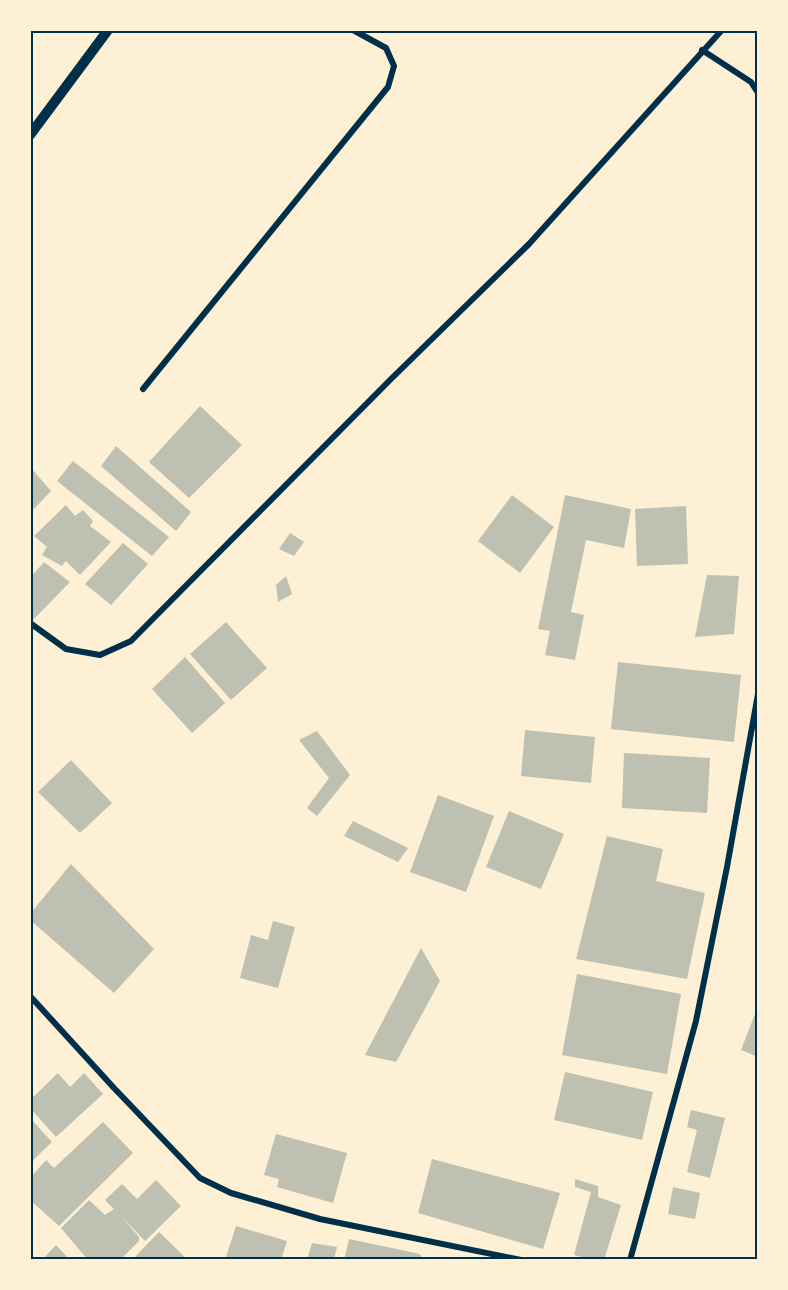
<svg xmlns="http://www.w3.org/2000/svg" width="788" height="1290" viewBox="0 0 788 1290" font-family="Bitter,serif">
<rect width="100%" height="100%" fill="#fdf0d5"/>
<g fill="#bec0b2">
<path d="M 200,406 L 242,445 L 189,498 L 149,462 Z"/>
<path d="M 116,446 L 191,512 L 176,531 L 101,466 Z"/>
<path d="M 73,461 L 169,537 L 152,556 L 57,481 Z"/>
<path d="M 31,468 L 51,491 L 30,513 L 30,470 Z"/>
<path d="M 512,495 L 554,527 L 520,573 L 478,541 Z"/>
<path d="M 565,495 L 631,509 L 624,548 L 586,540 L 571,612 L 584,615 L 575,660 L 545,655 L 550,631 L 538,629 Z"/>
<path d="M 66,505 L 75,516 L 83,510 L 93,521 L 90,526 L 111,542 L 80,575 L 66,561 L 62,566 L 42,555 L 47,547 L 34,536 Z"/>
<path d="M 686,506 L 688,564 L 637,566 L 635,509 Z"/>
<path d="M 290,533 L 304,542 L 294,556 L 279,549 Z"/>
<path d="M 123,543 L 148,564 L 111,605 L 85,584 Z"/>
<path d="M 44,562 L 70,582 L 34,619 L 30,615 L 30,578 Z"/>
<path d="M 707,575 L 739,576 L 734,634 L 695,637 Z"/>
<path d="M 286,576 L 292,594 L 278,602 L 276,585 Z"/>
<path d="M 226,622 L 267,668 L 231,700 L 190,654 Z"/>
<path d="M 185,657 L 225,703 L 192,733 L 152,689 Z"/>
<path d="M 618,662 L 741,675 L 734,742 L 611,729 Z"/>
<path d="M 525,730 L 595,737 L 591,783 L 521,776 Z"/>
<path d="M 317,731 L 350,775 L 317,816 L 307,808 L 329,778 L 299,740 Z"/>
<path d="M 624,753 L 710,758 L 707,813 L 622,808 Z"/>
<path d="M 71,760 L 112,803 L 80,833 L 38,792 Z"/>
<path d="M 438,795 L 494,816 L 466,892 L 410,872 Z"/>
<path d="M 509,811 L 564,834 L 541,889 L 486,867 Z"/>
<path d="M 353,821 L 408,848 L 398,862 L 344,836 Z"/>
<path d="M 607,836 L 663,849 L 656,881 L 705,893 L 687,979 L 576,959 Z"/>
<path d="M 71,864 L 154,949 L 114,993 L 30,920 L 30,914 Z"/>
<path d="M 273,921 L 295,927 L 278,988 L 240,978 L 251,935 L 268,940 Z"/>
<path d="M 421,948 L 440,981 L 396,1062 L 365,1055 Z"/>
<path d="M 577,974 L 681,994 L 667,1074 L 562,1055 Z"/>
<path d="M 758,1006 L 758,1057 L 741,1050 Z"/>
<path d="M 565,1072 L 653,1092 L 642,1140 L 554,1120 Z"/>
<path d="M 58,1073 L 70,1087 L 84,1073 L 103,1094 L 56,1137 L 30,1108 L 30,1100 Z"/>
<path d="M 691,1110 L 725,1118 L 710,1178 L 687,1172 L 697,1130 L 687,1127 Z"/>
<path d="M 30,1118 L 52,1142 L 30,1163 Z"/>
<path d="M 103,1122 L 133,1153 L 59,1226 L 30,1200 L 30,1178 L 46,1160 L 54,1168 Z"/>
<path d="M 276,1134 L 347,1153 L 333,1203 L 277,1187 L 279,1179 L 264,1175 Z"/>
<path d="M 432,1159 L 560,1193 L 543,1249 L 418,1213 Z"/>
<path d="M 575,1179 L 598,1186 L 598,1197 L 621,1205 L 604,1260 L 594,1260 L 574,1255 L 591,1192 L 575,1187 Z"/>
<path d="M 156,1180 L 181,1206 L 145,1241 L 122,1217 L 139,1237 L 139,1241 L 120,1260 L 88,1260 L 61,1228 L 89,1200 L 105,1215 L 114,1209 L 105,1200 L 122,1184 L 137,1199 Z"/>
<path d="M 673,1187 L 700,1193 L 695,1219 L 668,1214 Z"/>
<path d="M 236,1226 L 287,1241 L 281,1260 L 225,1260 Z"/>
<path d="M 159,1232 L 188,1260 L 132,1260 Z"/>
<path d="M 349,1239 L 420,1254 L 423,1260 L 344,1260 Z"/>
<path d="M 312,1243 L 337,1247 L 334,1260 L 307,1260 Z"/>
<path d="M 56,1245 L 70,1260 L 42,1260 Z"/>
</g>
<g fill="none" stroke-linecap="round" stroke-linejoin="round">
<g stroke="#003049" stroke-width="6">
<path d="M 702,50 L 751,82 L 758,93"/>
<path d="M 143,389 L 388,87 L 394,66 L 386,48 L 353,30"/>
<path d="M 30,623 L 66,649 L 100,655 L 131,641 L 391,379 L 529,244 L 722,30"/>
<path d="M 30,996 L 114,1088 L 200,1178 L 231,1193 L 320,1219 L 521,1260"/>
<path d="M 630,1260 L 696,1021 L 727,867 L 758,694"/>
</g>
<path stroke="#003049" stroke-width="10" d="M 30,135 L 108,30"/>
</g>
<rect width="788" height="1290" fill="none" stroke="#fdf0d5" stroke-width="63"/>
<rect x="32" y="32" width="724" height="1226" fill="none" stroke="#003049" stroke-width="2"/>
</svg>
